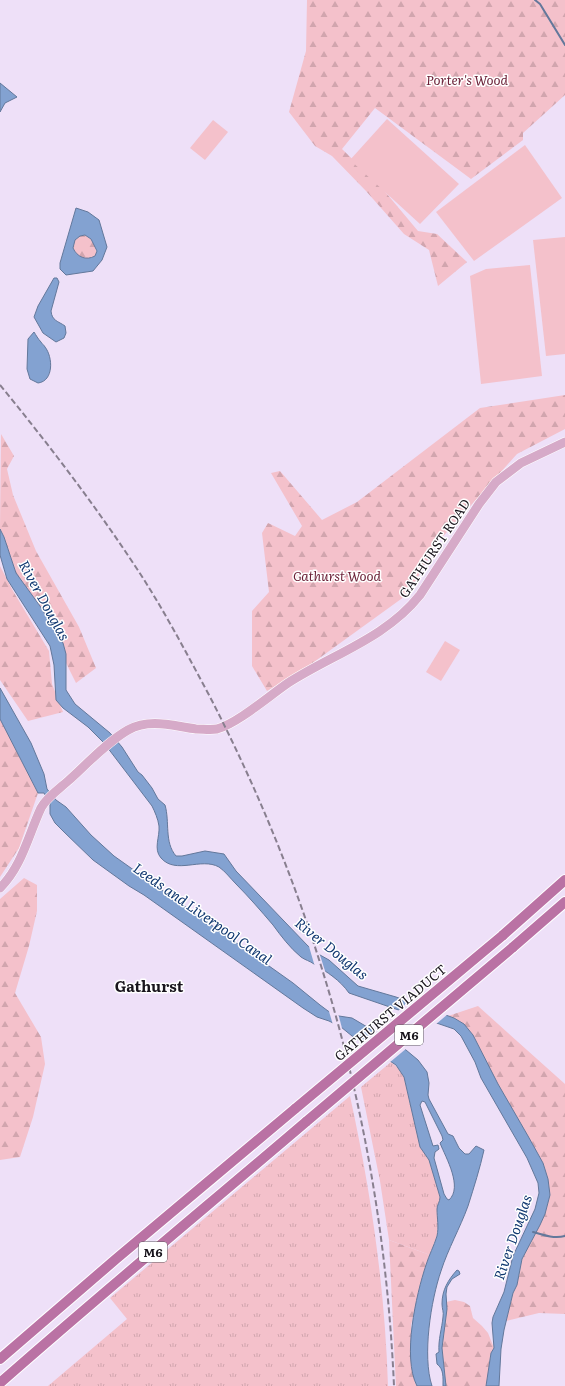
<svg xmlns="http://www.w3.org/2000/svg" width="565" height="1386" viewBox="0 0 565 1386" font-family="Literata,serif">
<defs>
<pattern id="grass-tufts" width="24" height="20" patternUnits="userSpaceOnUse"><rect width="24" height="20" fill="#f4c1cb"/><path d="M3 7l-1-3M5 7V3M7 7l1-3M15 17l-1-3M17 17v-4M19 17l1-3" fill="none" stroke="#d1a5ae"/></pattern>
<pattern id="forest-firs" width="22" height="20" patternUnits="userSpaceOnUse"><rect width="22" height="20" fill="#f4c1cb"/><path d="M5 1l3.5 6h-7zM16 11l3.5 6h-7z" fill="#d1a5ae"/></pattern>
</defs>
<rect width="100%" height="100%" fill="#eee0f8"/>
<g fill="url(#grass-tufts)">
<path d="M 391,1062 L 399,1069 L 404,1077 L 420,1147 L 429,1160 L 440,1197 L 440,1202 L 437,1207 L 438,1223 L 437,1235 L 430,1255 L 389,1240 L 380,1181 L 361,1087 Z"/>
<path d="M 350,1096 C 371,1192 385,1288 388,1386 L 48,1386 L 127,1319 L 110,1298 Z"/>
</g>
<g fill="url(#forest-firs)">
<path d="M 307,0 L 565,0 L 565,95 L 523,133 L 523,140 L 471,179 L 375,108 L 342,149 L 382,188 L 418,231 L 437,234 L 467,262 L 438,286 L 429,250 L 404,234 L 366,191 L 332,156 L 315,146 L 289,112 L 306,51 Z"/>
<path d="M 85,235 C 92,238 97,247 96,255 L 90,259 C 82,259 76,255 73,248 L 75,240 L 80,236 Z"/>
<path d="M 565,395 L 565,429 L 517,454 L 438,542 L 408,594 L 307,667 L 267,691 L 252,666 L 252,611 L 269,592 L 262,533 L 268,523 L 295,536 L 302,526 L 271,473 L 280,471 L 322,520 L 357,502 L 480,408 Z"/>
<path d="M 1,434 L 14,456 L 7,469 L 13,495 L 36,551 L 79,627 L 96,668 L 76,683 L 66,663 L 66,654 L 63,643 L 40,606 L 16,573 L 4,537 L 0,529 Z"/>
<path d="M 0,566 L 13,591 L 49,651 L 52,684 L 63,712 L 28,721 L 0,680 Z"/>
<path d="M 0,719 L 38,793 L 19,848 L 0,877 Z"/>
<path d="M 24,878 L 37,885 L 37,911 L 29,946 L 15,993 L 41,1037 L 45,1064 L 33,1117 L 20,1157 L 0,1160 L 0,899 Z"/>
<path d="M 478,1006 L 565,1084 L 565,1314 L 539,1313 L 506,1321 L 513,1293 L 517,1285 L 522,1259 L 545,1214 L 550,1195 L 548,1179 L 543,1163 L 528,1136 L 460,1021 L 448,1016 Z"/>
<path d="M 389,1240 L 430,1255 L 423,1275 L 411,1325 L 411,1356 L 415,1383 L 417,1386 L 396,1386 Z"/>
<path d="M 455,1300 L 464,1302 L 470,1306 L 473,1318 L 482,1326 L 488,1333 L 494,1348 L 491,1353 L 486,1386 L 446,1386 L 442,1348 L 444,1331 L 446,1320 L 446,1302 Z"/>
</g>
<g fill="#f4c1cb">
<path d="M 387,119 L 459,184 L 420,224 L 350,160 Z"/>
<path d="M 213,120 L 228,132 L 205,160 L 190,148 Z"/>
<path d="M 525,145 L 562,198 L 474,261 L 436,212 Z"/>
<path d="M 565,237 L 565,354 L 546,356 L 533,240 Z"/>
<path d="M 530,265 L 542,376 L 481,384 L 470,276 L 486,269 Z"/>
<path d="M 445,641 L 460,650 L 441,681 L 426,672 Z"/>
</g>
<g fill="#83a2d1" stroke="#63789b" fill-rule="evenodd">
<path d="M 0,83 L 17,97 L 5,103 L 0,112 Z"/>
<path d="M 76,208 L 88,212 L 99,220 L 107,247 L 102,260 L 93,271 L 66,275 L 60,269 L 60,263 ZM 85,235 L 91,239 L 97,251 L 95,256 C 86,261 77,257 73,248 L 75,240 L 80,236 Z"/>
<path d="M 54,278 L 57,278 L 59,282 L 51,311 C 52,321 58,321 65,326 L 66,333 L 64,338 L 56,342 L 43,333 L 34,317 L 38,306 Z"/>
<path d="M 34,332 C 36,335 38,339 41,342 C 41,343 45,346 45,347 C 53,357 54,381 38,383 L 30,379 L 27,369 L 28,339 Z"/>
<path d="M 0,529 L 4,537 L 16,573 L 40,606 L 63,643 L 66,654 L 66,690 L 75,704 L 110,733 L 122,747 L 138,772 L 142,775 L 152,788 L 158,799 L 165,805 C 170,822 164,842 176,856 L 182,856 L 205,851 L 224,854 L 236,871 L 308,946 L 320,955 L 329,960 L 358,986 L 396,997 L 454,1018 L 464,1024 L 473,1035 L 498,1084 L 528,1136 L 543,1163 L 548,1179 L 550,1195 L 545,1214 L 540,1225 L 522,1259 L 517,1285 L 513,1293 L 504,1330 L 501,1349 L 499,1386 L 486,1386 L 491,1353 L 494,1348 L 492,1323 L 493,1317 L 504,1292 L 513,1256 L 535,1209 L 539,1193 L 538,1183 L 527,1158 L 481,1078 L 475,1062 L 461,1036 L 454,1029 L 349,993 C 340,980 327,972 314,964 C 310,961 305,960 301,957 C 290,948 281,936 273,925 C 261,911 249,897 236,884 C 231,879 225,871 219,867 C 201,857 176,875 161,858 C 153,849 160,837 159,826 C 158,819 155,812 152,806 L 104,743 L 88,727 L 63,708 L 56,700 L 54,665 L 50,646 L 7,579 L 0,555 Z"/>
<path d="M 0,688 L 31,743 L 44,774 L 47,789 L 56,800 L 66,807 L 91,835 L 114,856 L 293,983 L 320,1005 L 328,1011 L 339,1016 L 352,1018 L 406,1050 L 418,1060 L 427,1072 L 429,1083 L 428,1095 L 429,1099 L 448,1134 L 453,1136 L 459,1148 L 465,1154 L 469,1154 L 476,1146 L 484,1150 C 480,1168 474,1187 468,1206 C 460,1228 448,1249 441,1271 C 431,1300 422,1356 432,1386 L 417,1386 C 402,1357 416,1295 426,1265 C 429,1255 434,1246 437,1236 C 439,1227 437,1218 437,1209 C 437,1205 440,1202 440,1197 L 429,1160 L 420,1147 L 404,1077 L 396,1065 L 352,1036 L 341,1027 L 329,1021 L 317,1017 L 303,1008 L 144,895 L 129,886 L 93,860 L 64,832 L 55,823 L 50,814 L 50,803 L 44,793 L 38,793 L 0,719 ZM 422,1101 L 425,1102 L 442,1136 L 443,1140 L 440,1143 C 446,1158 463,1187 449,1200 L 447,1199 L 444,1194 L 434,1158 L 435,1152 L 439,1149 L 438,1145 L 433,1146 L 420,1105 Z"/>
<path d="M 457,1270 L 459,1271 L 460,1274 L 452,1279 L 447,1287 L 446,1294 L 447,1309 L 442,1348 L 446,1386 L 443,1386 C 443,1378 444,1369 437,1364 L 436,1354 L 439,1352 C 438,1340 442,1328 443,1317 C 444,1312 442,1309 442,1304 C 442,1290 448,1280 457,1270 Z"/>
</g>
<g fill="#eee0f8">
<path d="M 308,943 L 319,952 L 326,974 L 315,967 Z"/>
<path d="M 410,1000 L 448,1014 L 435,1025 L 398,1011 Z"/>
<path d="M 328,1008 L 338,1013 L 343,1032 L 333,1025 Z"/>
<path d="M 376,1029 L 407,1048 L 389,1063 L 360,1043 Z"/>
</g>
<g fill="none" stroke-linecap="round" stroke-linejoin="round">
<g stroke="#63789b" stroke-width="2">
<path d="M 535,0 L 540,4 L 565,45"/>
<path d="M 533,1232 C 543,1235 554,1239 565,1236"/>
</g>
<g stroke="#fff" stroke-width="10">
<path id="major" d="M 0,888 C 22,866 28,836 41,808 C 46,798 59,789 68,781 C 87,764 107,742 128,730 C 150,718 173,726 196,729 C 203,729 211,730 217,729 C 238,723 269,696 288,683 C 333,654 386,638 420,595 L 479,504 L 496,482 L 521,463 L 565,442"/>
</g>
<g stroke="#fff" stroke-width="12">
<g id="highway">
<path d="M 502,936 L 565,880"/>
<path d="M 512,948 L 565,902"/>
<path d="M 0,1359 L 116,1259 L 296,1108"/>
<path d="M 0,1383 C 101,1294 205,1208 307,1121"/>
</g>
</g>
<use href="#major" stroke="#d6aac8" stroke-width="9"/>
<use href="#highway" stroke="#ba72a4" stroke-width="10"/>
<path stroke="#887f8f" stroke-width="2" stroke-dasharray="6 3" stroke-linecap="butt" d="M 0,385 C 50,446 98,509 141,575 C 166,614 187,654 209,695 C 322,913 383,1141 394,1386"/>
<g stroke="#fff" stroke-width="12" stroke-linecap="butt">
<g id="highway-bridge">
<path d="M 296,1108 L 502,936"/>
<path d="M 307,1121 L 512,948"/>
</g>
</g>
<use href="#highway-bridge" stroke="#ba72a4" stroke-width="10"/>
</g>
<g text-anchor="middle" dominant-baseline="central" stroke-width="3" stroke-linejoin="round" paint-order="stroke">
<g fill="#fff" stroke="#5e5b61" stroke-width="1">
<rect x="395" y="1025" width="28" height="20" rx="3"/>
<rect x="139" y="1242" width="28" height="20" rx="3"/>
</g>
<g font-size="12" font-weight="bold" fill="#19151d">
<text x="409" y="1035">M6</text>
<text x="153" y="1252">M6</text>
</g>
<g font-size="13" font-style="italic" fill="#6a1f36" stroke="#fff">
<text x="467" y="79">Porter's Wood</text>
<text x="337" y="575">Gathurst Wood</text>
</g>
<g font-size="13" fill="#19151d" stroke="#fff">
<text transform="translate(434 548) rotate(-56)">GATHURST ROAD</text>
<text transform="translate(390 1012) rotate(-40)">GATHURST VIADUCT</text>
</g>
<g font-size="14" font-style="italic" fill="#103770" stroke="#fff">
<text transform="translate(45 600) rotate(61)">River Douglas</text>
<text transform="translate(203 913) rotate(35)">Leeds and Liverpool Canal</text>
<text transform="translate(332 948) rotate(39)">River Douglas</text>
<text transform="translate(512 1237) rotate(-71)">River Douglas</text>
</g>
<g font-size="15" font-weight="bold" fill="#19151d" stroke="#fff">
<text x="149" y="985">Gathurst</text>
</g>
</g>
</svg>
